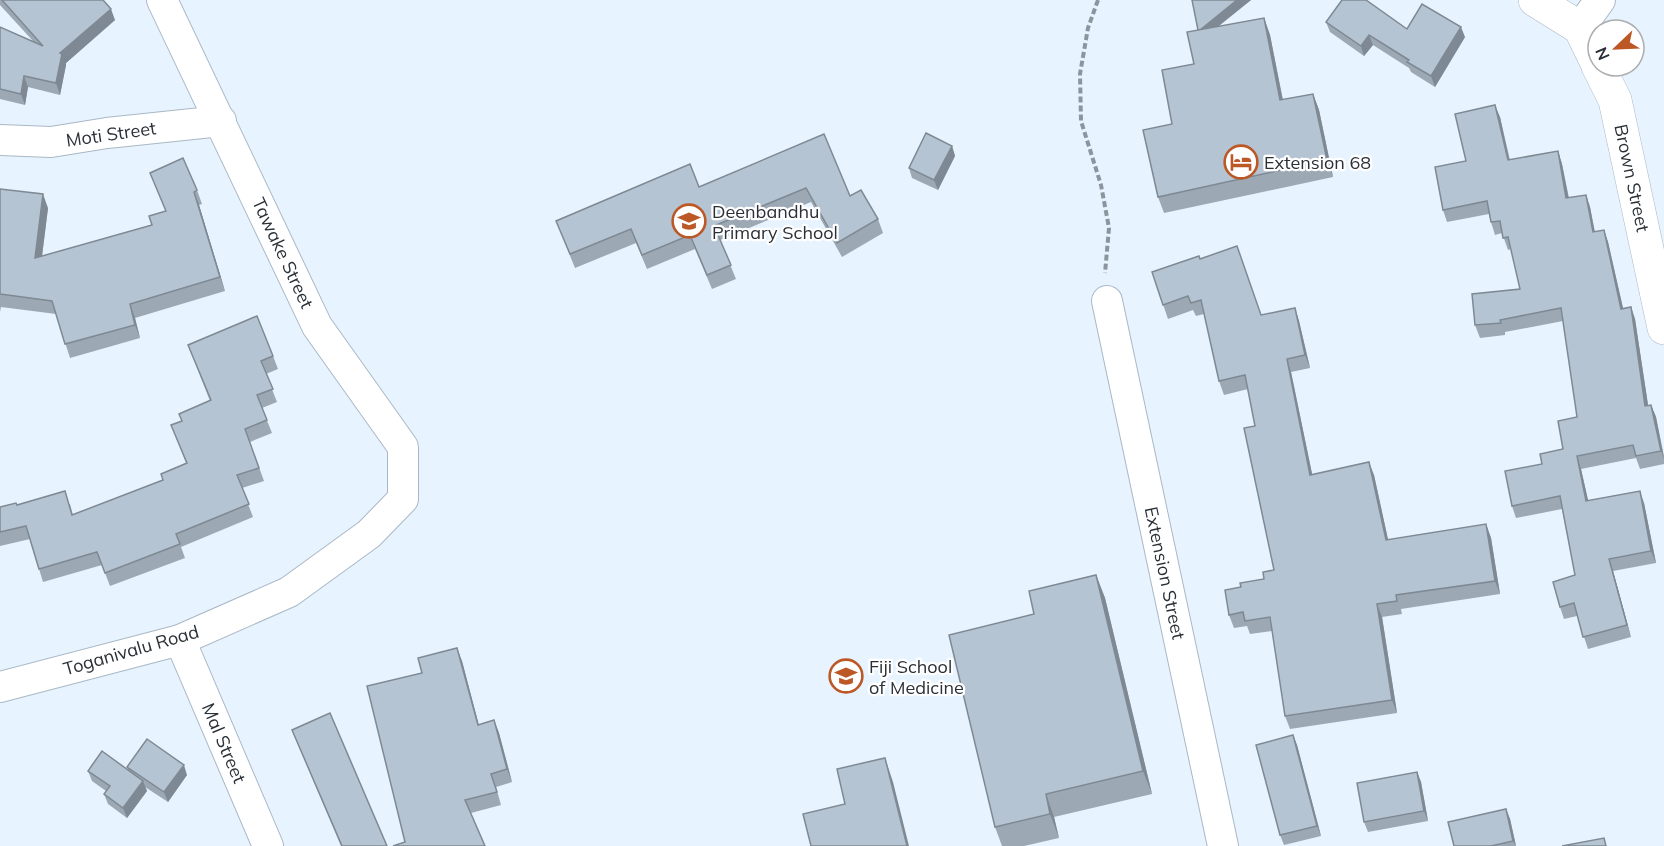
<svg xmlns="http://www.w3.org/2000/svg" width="1664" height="846" viewBox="0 0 1664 846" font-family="Mulish,sans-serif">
<rect width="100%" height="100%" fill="#e7f4ff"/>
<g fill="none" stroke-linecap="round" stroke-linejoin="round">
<g stroke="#a9b8c5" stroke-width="32">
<g id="minor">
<path d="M 1580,28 L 1600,0"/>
<path d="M 0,140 L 51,142 L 107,133 L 221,121"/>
<path d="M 1107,301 L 1223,846"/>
<path d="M 180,640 L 268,846"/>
<path d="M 0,687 L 180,640 L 289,592 L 369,534 L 403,499 L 403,447 L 317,326 L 162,0"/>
</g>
</g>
<g stroke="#a9b8c5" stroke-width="34">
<g id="major">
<path d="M 1535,0 L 1580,28 L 1598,65"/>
<path d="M 1598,66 L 1615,100 L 1664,328"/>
</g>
</g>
<path stroke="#8c959e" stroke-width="4" stroke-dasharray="6 3" stroke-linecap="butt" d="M 1098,0 L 1088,28 L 1080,74 L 1081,121 L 1101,185 L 1109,228 L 1105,273"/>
<use href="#minor" stroke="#fff" stroke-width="30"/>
<use href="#major" stroke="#fff" stroke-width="33"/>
</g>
<g fill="#9ca9b5">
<path d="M 0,0 L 103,0 L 115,20 L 66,63 L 66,65 L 60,95 L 28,87 L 25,105 L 0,99 L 0,27 L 33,41 L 0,5 Z"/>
<path d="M 1192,0 L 1251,0 L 1219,26 L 1264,18 L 1270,35 L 1283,100 L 1313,94 L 1319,110 L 1333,177 L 1164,213 L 1158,197 L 1172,124 L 1194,64 L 1198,30 Z"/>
<path d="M 1326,22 L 1407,29 L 1465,37 L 1435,87 L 1411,72 L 1409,68 L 1373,45 L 1364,56 L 1330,32 Z"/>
<path d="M 1500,117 L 1510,160 L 1558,151 L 1562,164 L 1569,198 L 1586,195 L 1590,207 L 1595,232 L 1604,230 L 1608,242 L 1623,309 L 1631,307 L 1635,319 L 1648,405 L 1651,405 L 1656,417 L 1664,456 L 1664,464 L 1640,469 L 1636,458 L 1581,469 L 1588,501 L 1644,503 L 1656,563 L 1613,571 L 1631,637 L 1588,649 L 1577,616 L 1564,619 L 1560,607 L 1575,575 L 1562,509 L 1516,518 L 1512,506 L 1542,464 L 1563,449 L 1577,417 L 1563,321 L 1505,332 L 1505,335 L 1480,338 L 1475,325 L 1520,289 L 1511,249 L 1508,250 L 1502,233 L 1495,235 L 1491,222 L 1489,214 L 1447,222 L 1443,210 L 1466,161 Z"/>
<path d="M 824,134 L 850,196 L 878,219 L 883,233 L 842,257 L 811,202 L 720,240 L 736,279 L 712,289 L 695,249 L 647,269 L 636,243 L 575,268 L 556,221 L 699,187 Z"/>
<path d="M 952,146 L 955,156 L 938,190 L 912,178 L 909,168 Z"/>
<path d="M 150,173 L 197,190 L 202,204 L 199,205 L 225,291 L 135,318 L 140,338 L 70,358 L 56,314 L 1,307 L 0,312 L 0,189 L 48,208 L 42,256 L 152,225 L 166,212 Z"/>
<path d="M 1200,259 L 1261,315 L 1295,308 L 1299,321 L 1310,368 L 1291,372 L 1312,474 L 1374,475 L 1388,540 L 1486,524 L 1491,538 L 1500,594 L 1401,609 L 1402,614 L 1382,617 L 1397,713 L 1290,729 L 1285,716 L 1272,631 L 1250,634 L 1247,626 L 1234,628 L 1229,615 L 1241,587 L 1264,579 L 1274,570 L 1255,426 L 1248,389 L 1224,395 L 1219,381 L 1204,314 L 1196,316 L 1193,310 L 1168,319 L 1152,272 Z"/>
<path d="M 188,345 L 273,356 L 278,369 L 266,374 L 277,402 L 262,408 L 272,433 L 250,442 L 264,481 L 242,488 L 253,517 L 181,547 L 185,558 L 110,586 L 102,565 L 43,582 L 30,539 L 0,546 L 0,507 L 17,505 L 70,504 L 73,515 L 163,480 L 186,463 L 171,425 L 181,421 L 210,401 Z"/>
<path d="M 1096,575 L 1105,598 L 1152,794 L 1054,817 L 1059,838 L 1024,846 L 1002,846 L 995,827 L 1034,614 Z"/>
<path d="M 462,661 L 479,725 L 494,720 L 499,733 L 512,782 L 496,787 L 501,805 L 471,813 L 405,842 L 422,673 Z"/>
<path d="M 292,730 L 387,846 L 341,846 Z"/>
<path d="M 1293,735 L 1297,745 L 1321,836 L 1284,845 L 1280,835 Z"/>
<path d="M 127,767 L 187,775 L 168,802 L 145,787 L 147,791 L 127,818 L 108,804 L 104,794 L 106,791 L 92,781 L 88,771 L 128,770 Z"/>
<path d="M 1417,772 L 1421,782 L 1428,821 L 1368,832 L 1364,822 Z"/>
<path d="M 1506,809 L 1510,819 L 1516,846 L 1454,846 Z"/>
</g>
<g fill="#7f8993">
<path d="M 1237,0 L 1251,0 L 1201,40 L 1198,31 Z"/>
<path d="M 111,9 L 115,20 L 66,63 L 66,65 L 60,95 L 56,83 L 60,53 Z"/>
<path d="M 1264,18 L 1270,35 L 1286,117 L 1280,100 Z"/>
<path d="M 1461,27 L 1465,37 L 1435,87 L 1431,76 Z"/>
<path d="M 1369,35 L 1373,45 L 1364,56 L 1361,46 Z"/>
<path d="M 24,76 L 28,87 L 25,105 L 21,94 Z"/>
<path d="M 1313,94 L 1319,110 L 1333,177 L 1327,160 Z"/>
<path d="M 1495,105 L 1500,117 L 1512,173 L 1508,160 Z"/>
<path d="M 952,146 L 955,156 L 938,190 L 934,180 Z"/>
<path d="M 1558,151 L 1562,164 L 1571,211 L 1566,198 Z"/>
<path d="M 194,192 L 199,205 L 225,291 L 220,277 Z"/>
<path d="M 43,194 L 48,208 L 40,272 L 35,258 Z"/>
<path d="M 1586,195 L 1590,207 L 1597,245 L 1593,232 Z"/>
<path d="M 1604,230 L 1608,242 L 1626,321 L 1621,309 Z"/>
<path d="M 130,304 L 135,318 L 140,338 L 135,325 Z"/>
<path d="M 1631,307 L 1635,319 L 1650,418 L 1645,406 Z"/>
<path d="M 1295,308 L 1299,321 L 1310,368 L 1305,355 Z"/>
<path d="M 1287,359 L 1291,372 L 1315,488 L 1310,475 Z"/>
<path d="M 1651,405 L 1656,417 L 1664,459 L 1661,451 Z"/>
<path d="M 1577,456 L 1581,469 L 1591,513 L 1586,501 Z"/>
<path d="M 1369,462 L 1374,475 L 1391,553 L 1386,540 Z"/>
<path d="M 1640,491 L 1644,503 L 1656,563 L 1651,551 Z"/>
<path d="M 1486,524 L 1491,538 L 1500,594 L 1495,581 Z"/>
<path d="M 1609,559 L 1613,571 L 1631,637 L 1627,625 Z"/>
<path d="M 1096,575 L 1105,598 L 1152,794 L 1143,771 Z"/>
<path d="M 1377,604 L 1382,617 L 1397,713 L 1392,700 Z"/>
<path d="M 457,648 L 462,661 L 482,738 L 478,725 Z"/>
<path d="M 494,720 L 499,733 L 512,782 L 507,769 Z"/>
<path d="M 1293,735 L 1297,745 L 1321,836 L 1317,826 Z"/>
<path d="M 885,758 L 893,782 L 909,846 L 907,846 Z"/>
<path d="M 184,765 L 187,775 L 168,802 L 164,792 Z"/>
<path d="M 1417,772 L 1421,782 L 1428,821 L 1424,811 Z"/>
<path d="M 143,781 L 147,791 L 127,818 L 123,808 Z"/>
<path d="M 1046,794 L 1054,817 L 1059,838 L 1050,814 Z"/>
<path d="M 1506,809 L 1510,819 L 1516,846 L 1513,841 Z"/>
</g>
<g fill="#b5c4d2" stroke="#7f8993" stroke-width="1.5">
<path d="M 2,0 L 103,0 L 111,9 L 60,53 L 62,54 L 56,83 L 24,76 L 21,94 L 0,89 L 0,27 L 43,46 Z"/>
<path d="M 1192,0 L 1237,0 L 1200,30 L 1198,30 Z"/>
<path d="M 1342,0 L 1366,0 L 1407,29 L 1422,4 L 1461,27 L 1431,76 L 1407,62 L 1409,60 L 1369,35 L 1361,46 L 1326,22 Z"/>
<path d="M 1264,18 L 1280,100 L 1313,94 L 1327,160 L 1158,197 L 1143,130 L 1172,124 L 1162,70 L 1194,64 L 1187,32 Z"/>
<path d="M 1495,105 L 1508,160 L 1558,151 L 1566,198 L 1586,195 L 1593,232 L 1604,230 L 1621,309 L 1631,307 L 1645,406 L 1651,405 L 1661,451 L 1636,456 L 1633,445 L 1577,456 L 1586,501 L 1640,491 L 1651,551 L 1609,559 L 1627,625 L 1583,637 L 1574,603 L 1560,607 L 1553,582 L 1575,575 L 1560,496 L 1512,506 L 1505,471 L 1542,464 L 1540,454 L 1563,449 L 1558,421 L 1577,417 L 1561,308 L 1500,320 L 1501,323 L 1475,325 L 1472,294 L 1520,289 L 1508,237 L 1503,238 L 1500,221 L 1491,222 L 1487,201 L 1443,210 L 1435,167 L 1466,161 L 1455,114 Z"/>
<path d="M 926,133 L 952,146 L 934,180 L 909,168 Z"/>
<path d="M 824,134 L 850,196 L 861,190 L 878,219 L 837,243 L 806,188 L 714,226 L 731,265 L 707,275 L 690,235 L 642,255 L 631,229 L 570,254 L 556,221 L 690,164 L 699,187 Z"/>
<path d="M 183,158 L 197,190 L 194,192 L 220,277 L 130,304 L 135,325 L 65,344 L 52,301 L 0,294 L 0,189 L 43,194 L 35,258 L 152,225 L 149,216 L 166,211 L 150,173 Z"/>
<path d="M 1237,246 L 1261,315 L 1295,308 L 1305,355 L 1287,359 L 1310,475 L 1369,462 L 1386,540 L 1486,524 L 1495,581 L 1396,595 L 1397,601 L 1377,604 L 1392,700 L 1285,716 L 1270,617 L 1245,621 L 1243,612 L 1229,615 L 1225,590 L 1241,587 L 1240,583 L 1264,579 L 1263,572 L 1274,570 L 1244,428 L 1255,426 L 1245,375 L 1219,381 L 1201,300 L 1191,303 L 1188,296 L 1163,305 L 1152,272 L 1199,256 L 1200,259 Z"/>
<path d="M 257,316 L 273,356 L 261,361 L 273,389 L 257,395 L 267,420 L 245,429 L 259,468 L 237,475 L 249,504 L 176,534 L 180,544 L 105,573 L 97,552 L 39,569 L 26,526 L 0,532 L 0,507 L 16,503 L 17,505 L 65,491 L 72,515 L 163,480 L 161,474 L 187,463 L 171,425 L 182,421 L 179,414 L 211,400 L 188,345 Z"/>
<path d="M 1096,575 L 1143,771 L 1046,794 L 1050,814 L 995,827 L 949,635 L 1034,614 L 1029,591 Z"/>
<path d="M 457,648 L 478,725 L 494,720 L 507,769 L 491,774 L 497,792 L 465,800 L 485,846 L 393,846 L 405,842 L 367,686 L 422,673 L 418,658 Z"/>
<path d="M 330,713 L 387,846 L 342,846 L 292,730 Z"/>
<path d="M 1293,735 L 1317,826 L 1280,835 L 1256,745 Z"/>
<path d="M 147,739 L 184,765 L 164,792 L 127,767 Z"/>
<path d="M 102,751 L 143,781 L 123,808 L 104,794 L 110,786 L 88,771 Z"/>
<path d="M 885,758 L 907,846 L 811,846 L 803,814 L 845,804 L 837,769 Z"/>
<path d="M 1417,772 L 1424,811 L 1364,822 L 1357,783 Z"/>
<path d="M 1506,809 L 1513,841 L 1491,846 L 1454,846 L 1448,822 Z"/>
<path d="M 1604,838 L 1606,846 L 1562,846 Z"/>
</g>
<defs>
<g id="hotel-ring" transform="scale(1.725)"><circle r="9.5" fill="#fff" stroke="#bc5726" stroke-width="1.5"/><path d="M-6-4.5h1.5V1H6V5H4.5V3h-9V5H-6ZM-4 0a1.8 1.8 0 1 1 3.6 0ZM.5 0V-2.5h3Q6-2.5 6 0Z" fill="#bc5726"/></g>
<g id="school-ring" transform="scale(1.725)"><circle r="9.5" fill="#fff" stroke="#bc5726" stroke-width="1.5"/><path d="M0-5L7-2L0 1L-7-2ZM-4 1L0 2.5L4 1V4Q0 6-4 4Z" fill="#bc5726"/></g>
<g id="university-ring" transform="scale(1.725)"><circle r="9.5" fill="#fff" stroke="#bc5726" stroke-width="1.5"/><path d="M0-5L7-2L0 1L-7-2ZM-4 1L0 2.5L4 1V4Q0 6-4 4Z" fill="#bc5726"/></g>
</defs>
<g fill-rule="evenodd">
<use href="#hotel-ring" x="1241" y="162"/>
<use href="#school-ring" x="689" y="221"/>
<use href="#university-ring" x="846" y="676"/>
</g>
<g text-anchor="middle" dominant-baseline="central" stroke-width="4.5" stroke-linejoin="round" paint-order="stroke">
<g font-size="18" fill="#2a3035" stroke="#fff">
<text transform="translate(111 134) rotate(-8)">Moti Street</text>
<text transform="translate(1632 178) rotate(78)">Brown Street</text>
<text transform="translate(283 253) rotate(65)">Tawake Street</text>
<text transform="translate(1165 573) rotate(78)">Extension Street</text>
<text transform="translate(131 650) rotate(-16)">Toganivalu Road</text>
<text transform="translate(224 743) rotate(67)">Mal Street</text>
</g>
<g font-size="18" fill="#2a3035" stroke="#fff" text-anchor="start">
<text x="1264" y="162">Extension 68</text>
<text x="712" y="211">Deenbandhu<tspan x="712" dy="21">Primary School</tspan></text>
<text x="869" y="666">Fiji School<tspan x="869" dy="21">of Medicine</tspan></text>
</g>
</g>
<g transform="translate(1616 48) rotate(247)"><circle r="28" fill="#ffffff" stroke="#aaacae" stroke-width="1.5"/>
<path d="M0-4.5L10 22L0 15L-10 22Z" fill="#bc5726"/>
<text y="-9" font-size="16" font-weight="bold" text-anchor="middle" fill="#2a3035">N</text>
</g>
</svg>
